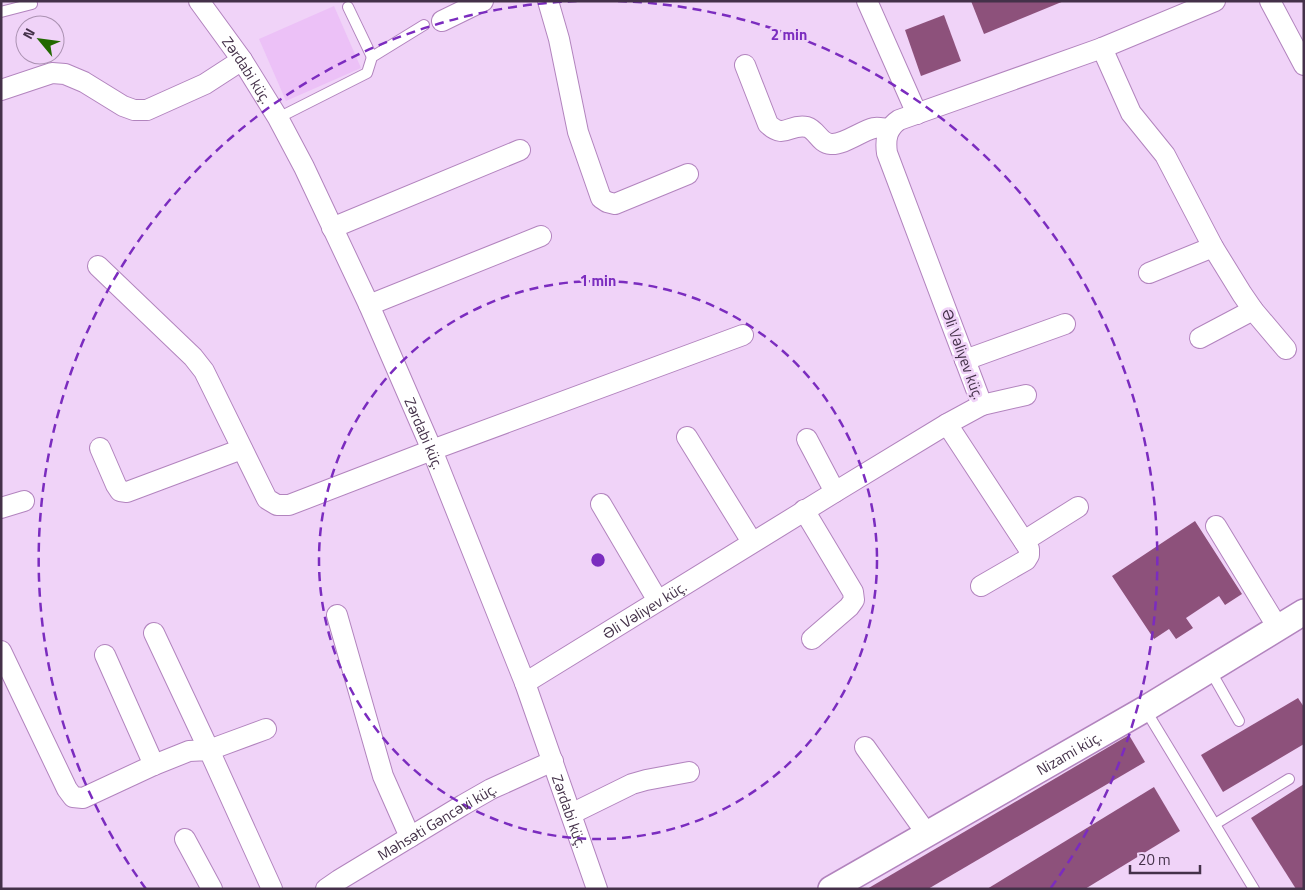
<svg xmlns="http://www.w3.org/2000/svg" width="1305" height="890" viewBox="0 0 1305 890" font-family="'Titillium Web',sans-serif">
<rect width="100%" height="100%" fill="#f0d3f8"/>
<path fill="#ecc1f7" d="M 334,6 L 361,68 L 286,101 L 259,39 Z"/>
<g fill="#8d517b">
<path d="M 971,1 L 1064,1 L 984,34 Z"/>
<path d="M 944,15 L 961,61 L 921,76 L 905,30 Z"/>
<path d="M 1195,521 L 1242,594 L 1225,605 L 1219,596 L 1186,618 L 1193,628 L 1176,639 L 1169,629 L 1154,639 L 1112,576 Z"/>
<path d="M 1298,698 L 1304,707 L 1304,744 L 1223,792 L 1201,755 Z"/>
<path d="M 1129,735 L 1145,762 L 928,889 L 867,889 Z"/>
<path d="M 1304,784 L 1304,889 L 1296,889 L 1251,818 Z"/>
<path d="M 1154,787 L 1180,831 L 1085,889 L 987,889 Z"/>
</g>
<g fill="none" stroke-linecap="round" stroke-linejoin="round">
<g stroke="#b284be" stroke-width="12">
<g id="service">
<path d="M 348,7 L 372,57"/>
<path d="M 1,12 L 32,4"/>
<path d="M 278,118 L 367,73 L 372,57 L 424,25"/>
<path d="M 1210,670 L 1239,721"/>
<path d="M 1145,709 L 1254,889"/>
<path d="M 1215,824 L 1289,779"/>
</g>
</g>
<g stroke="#b284be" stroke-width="22">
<g id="minor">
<path id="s1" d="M 199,1 L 242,60 L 278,118 L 304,167 L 369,305 L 432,450 L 525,683 L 597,889"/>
<path d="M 548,1 L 559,39 L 578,132 L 601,198 L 607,202 L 615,204 L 688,174"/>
<path d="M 867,1 L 917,114"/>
<path d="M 1270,1 L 1304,65"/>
<path d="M 442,21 L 483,1"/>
<path d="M 1102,48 L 1131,113 L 1165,155 L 1213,247 L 1242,294 L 1253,310 L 1286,349"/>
<path d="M 745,65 L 768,124 C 785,140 789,123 807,127 C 817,130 819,143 831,144 C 844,145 861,131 874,128 C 879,127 885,129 890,129"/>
<path d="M 1,90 L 52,73 L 65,74 L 84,82 L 123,106 L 134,110 L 147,110 L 205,84 L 242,60"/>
<path d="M 332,228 L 520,150"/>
<path d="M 98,266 L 193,357 L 204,371 L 267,499 L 277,505 L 289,505 L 432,450 L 743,335"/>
<path d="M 1149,273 L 1213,247"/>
<path d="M 369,305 L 541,236"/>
<path d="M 1200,338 L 1253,310"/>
<path d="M 965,360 L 1065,324"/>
<path d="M 982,405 L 1026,395"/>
<path d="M 947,424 L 1029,549 L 1029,555 L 1026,560 L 981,586"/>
<path d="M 687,437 L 752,542"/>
<path d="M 807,439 L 835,492"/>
<path d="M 100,448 L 116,485 L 120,491 L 127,492 L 242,449"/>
<path d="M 601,504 L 658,601"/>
<path d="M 1,508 L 24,501"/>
<path d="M 804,510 L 853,592 L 854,600 L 849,607 L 812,639"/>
<path d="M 1216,526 L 1278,628"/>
<path d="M 1024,541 L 1078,507"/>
<path d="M 337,615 L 383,776 L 410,837"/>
<path d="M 154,633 L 209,750 L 266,729"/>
<path d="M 1,651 L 67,789 L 73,797 L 83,798 L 154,765 L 189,751 L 209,750 L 272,889"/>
<path d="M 105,655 L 154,765"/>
<path id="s2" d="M 525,683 L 835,492 L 947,424 L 982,405 L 887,153 C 885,139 887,128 899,120 L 1102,48 L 1215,1"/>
<path d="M 865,747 L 927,834"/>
<path d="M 571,814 L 632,784 L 646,780 L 689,772"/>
<path d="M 185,839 L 212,889"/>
<path id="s3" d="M 326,889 L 339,880 L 463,805 L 491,789 L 553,761"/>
</g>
</g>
<g stroke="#b284be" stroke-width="28">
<g id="tertiary">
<path id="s4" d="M 831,889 L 1145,709 L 1304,612"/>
</g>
</g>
<use href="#service" stroke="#fff" stroke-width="10"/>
<use href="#minor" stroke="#fff" stroke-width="20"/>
<use href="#tertiary" stroke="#fff" stroke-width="25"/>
</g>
<g fill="none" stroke="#7b2cbf" stroke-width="2.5" stroke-dasharray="9 6">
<circle cx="598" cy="560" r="279"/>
<path d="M146 889A559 559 0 0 1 578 1M618 1A559 559 0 0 1 1050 889"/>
</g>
<g text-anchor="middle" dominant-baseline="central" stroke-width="5" stroke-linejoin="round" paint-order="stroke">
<g font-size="15" fill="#443149" stroke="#f0d3f8">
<text stroke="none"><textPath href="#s1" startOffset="84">Zərdabi küç.</textPath></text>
<text transform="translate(963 354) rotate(70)">Əli Vəliyev küç.</text>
<text stroke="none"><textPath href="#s1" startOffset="489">Zərdabi küç.</textPath></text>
<text stroke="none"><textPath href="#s2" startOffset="140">Əli Vəliyev küç.</textPath></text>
<text stroke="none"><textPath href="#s4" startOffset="274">Nizami küç.</textPath></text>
<text stroke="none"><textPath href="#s1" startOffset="894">Zərdabi küç.</textPath></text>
<text stroke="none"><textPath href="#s3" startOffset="130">Məhsəti Gəncəvi küç.</textPath></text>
</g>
</g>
<circle cx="598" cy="560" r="8" fill="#7b2cbf" stroke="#f0d3f8" stroke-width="2.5"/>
<g font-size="15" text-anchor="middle" font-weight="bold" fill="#7b2cbf" stroke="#f0d3f8" stroke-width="5" stroke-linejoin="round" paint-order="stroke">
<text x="789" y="40">2 min</text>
<text x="598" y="286">1 min</text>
</g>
<rect width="1305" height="890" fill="none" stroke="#443149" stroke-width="5"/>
<g transform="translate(40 40) rotate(299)"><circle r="24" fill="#f0d3f8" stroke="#ab92b2"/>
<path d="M0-4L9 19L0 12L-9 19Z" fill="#226800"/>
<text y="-8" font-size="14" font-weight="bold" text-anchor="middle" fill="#443149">N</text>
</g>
<path d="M1130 865v8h70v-8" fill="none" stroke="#443149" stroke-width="2.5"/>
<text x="1138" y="865" font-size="15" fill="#443149" stroke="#f0d3f8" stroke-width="4" paint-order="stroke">20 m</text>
</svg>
